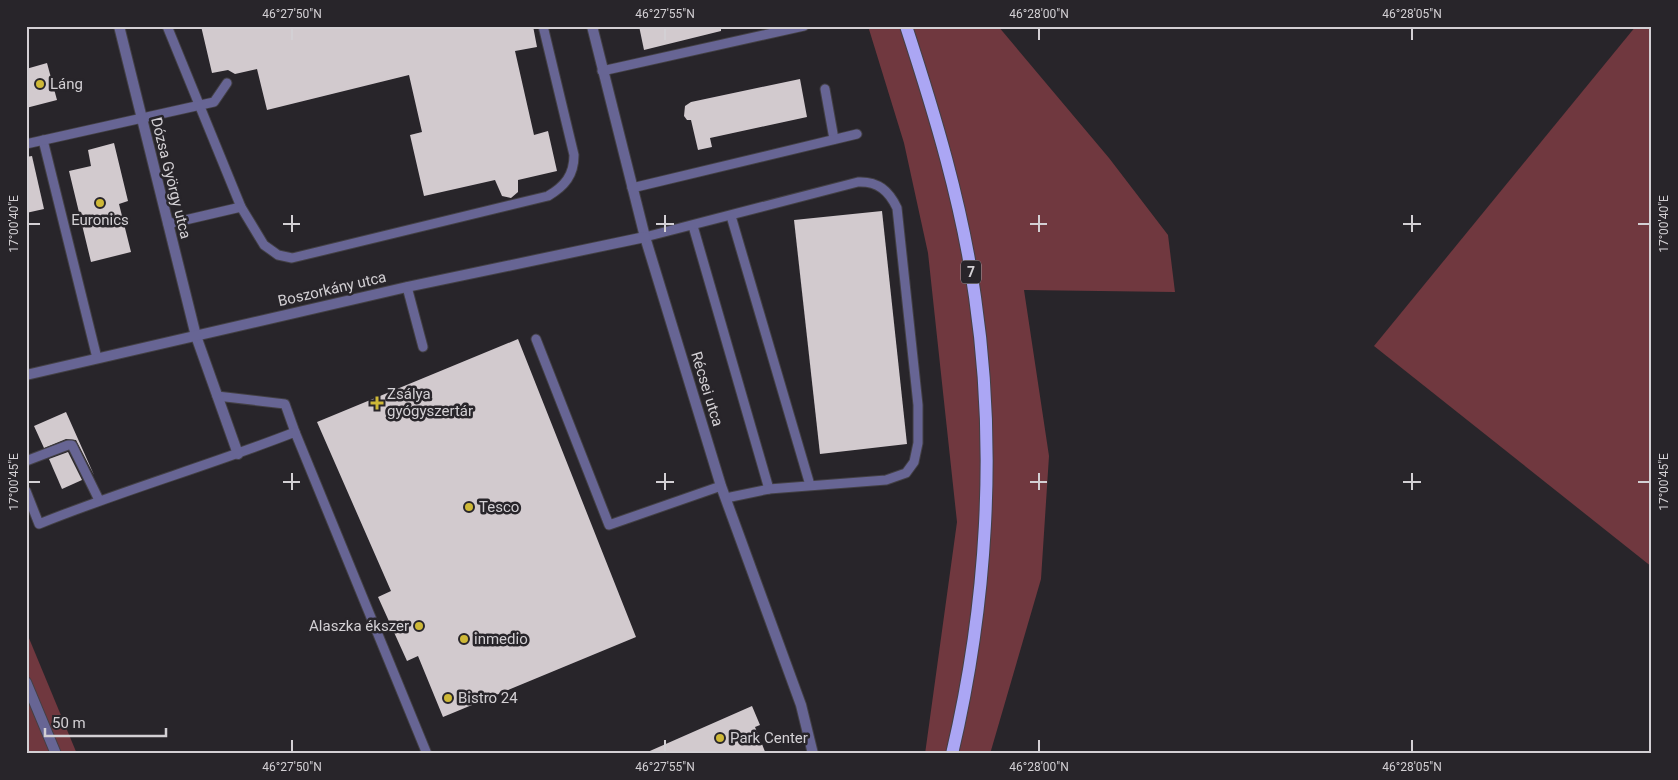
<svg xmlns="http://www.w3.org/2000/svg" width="1678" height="780" viewBox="0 0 1678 780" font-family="Roboto,sans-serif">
<rect width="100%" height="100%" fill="#28252a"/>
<g fill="#70383f">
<path d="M 868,26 L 998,26 L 1109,158 L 1168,235 L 1175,292 L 1024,290 L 1049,456 L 1041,579 L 990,754 L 925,754 L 957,522 L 928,253 L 904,143 Z"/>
<path d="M 1636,26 L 1652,26 L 1652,567 L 1374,346 Z"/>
<path d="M 26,631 L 77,754 L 30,754 L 26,745 Z"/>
</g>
<g fill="#d2cace">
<path d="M 201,26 L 533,26 L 537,47 L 515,51 L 534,135 L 548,131 L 557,171 L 518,180 L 518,192 L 511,198 L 502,196 L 495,180 L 424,196 L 410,135 L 422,132 L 409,75 L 267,110 L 257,69 L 235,74 L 228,70 L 212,73 Z"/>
<path d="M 639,26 L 721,26 L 721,31 L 644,50 Z"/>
<path d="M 47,63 L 57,100 L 26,108 L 26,69 Z"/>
<path d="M 800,79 L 807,117 L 710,138 L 712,147 L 698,150 L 691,120 L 687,120 L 684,116 L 685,106 L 691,102 Z"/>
<path d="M 114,143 L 128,201 L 119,204 L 131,252 L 91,262 L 69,171 L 91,166 L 88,150 Z"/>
<path d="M 32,156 L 44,209 L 26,213 L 26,157 Z"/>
<path d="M 882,211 L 907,444 L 820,454 L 794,220 Z"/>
<path d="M 518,339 L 636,637 L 443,717 L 418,656 L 407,661 L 378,597 L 391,591 L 317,422 Z"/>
<path d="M 66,412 L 94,475 L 76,440 L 66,439 L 44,448 L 34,426 Z"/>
<path d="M 68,452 L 82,480 L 62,489 L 49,459 Z"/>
<path d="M 752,706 L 760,725 L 755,727 L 766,754 L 643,754 Z"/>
</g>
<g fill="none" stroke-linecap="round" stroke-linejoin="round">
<g stroke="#434045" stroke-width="11">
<g id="service">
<path d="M 167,26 L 241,207 L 264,245 L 278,255 L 292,258 L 548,196 C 565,186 574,175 574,155 L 543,26"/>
<path d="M 602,71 L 804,26"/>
<path d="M 825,89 L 834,139"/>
<path d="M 43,140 L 97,358"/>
<path d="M 26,144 L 214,102 L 227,83"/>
<path d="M 632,188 L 857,134"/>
<path d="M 731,216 L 810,485"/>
<path d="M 168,224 L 241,207"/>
<path d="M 693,226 L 769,489"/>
<path d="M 645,237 L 858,182 C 878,181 889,191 897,208 L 918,405 L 918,443 L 914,462 L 906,473 L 886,480 L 769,489 L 726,498"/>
<path d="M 407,287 L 423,347"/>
<path d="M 536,339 L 609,525 L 721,486"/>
<path d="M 217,396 L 285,404 L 295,432"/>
<path d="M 26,461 L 68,445 L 72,445 L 99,500"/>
<path d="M 26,491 L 39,524 C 123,490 211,465 295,432 L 427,754"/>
</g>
</g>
<g stroke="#434045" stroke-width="12">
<g id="minor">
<path d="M 119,26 L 196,336 L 238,454"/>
<path d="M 592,26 L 645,237 L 721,486 L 801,705 L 813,754"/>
<path d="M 26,375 L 407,287 L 645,237"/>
</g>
</g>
<g stroke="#434045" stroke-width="12">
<path id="tertiary" d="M 26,682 L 56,754"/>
</g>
<g stroke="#434045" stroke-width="14">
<path id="primary" d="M 906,26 C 935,115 962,204 975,297 C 997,448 987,605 952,754"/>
</g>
<use href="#service" stroke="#676594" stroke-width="9"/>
<use href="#minor" stroke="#676594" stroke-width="10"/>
<use href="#tertiary" stroke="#676594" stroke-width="10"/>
<use href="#primary" stroke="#aba6f4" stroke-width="12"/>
</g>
<path fill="none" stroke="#d3d0d4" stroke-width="2" d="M 292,28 L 292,40M 665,28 L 665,40M 1039,28 L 1039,40M 1412,28 L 1412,40M 292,215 L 292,232M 665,215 L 665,232M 1039,215 L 1039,232M 1412,215 L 1412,232M 28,224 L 40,224M 283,224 L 300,224M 656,224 L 674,224M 1030,224 L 1047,224M 1403,224 L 1421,224M 1638,224 L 1650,224M 292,473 L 292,490M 665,473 L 665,490M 1039,473 L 1039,490M 1412,473 L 1412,490M 28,482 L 40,482M 283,482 L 300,482M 656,482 L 674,482M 1030,482 L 1047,482M 1403,482 L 1421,482M 1638,482 L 1650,482M 292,740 L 292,752M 665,740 L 665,752M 1039,740 L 1039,752M 1412,740 L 1412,752"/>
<g fill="#ceb837" stroke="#28252a" stroke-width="2">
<circle cx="40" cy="84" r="5"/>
<circle cx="100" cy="203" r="5"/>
<path d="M374.5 395.5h5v5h5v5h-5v5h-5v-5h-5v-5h5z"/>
<circle cx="469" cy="507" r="5"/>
<circle cx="419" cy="626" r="5"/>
<circle cx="464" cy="639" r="5"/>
<circle cx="448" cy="698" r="5"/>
<circle cx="720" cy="738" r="5"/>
</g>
<g text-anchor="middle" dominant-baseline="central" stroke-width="5" stroke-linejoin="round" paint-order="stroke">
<rect fill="#28252a" stroke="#a09da1" stroke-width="1" x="961" y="260.5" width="20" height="23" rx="4"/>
<g font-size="14" font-weight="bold" fill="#d3d0d4">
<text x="971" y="272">7</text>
</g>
<g font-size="15" fill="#d3d0d4" stroke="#28252a" text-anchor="start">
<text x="50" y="84">Láng</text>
<text x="100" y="220" text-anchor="middle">Euronics</text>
<text x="387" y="394">Zsálya<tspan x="387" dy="17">gyógyszertár</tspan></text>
<text x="479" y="507">Tesco</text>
<text x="409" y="626" text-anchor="end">Alaszka ékszer</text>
<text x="474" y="639">inmedio</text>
<text x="458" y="698">Bistro 24</text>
<text x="730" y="738">Park Center</text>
</g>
<g font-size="15" fill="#d3d0d4" stroke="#28252a">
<text transform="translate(171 178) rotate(76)">Dózsa György utca</text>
<text transform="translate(332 289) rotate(-13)">Boszorkány utca</text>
<text transform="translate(707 389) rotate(73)">Récsei utca</text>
</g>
</g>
<rect width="1678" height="780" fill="none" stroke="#28252a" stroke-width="55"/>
<path d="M45 728v8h121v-8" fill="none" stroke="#d3d0d4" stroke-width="2.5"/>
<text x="52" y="728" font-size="15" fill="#d3d0d4" stroke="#28252a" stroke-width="4" paint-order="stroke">50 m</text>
<rect x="28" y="28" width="1622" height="724" fill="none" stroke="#d3d0d4" stroke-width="2"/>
<g font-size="12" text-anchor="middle" fill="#d3d0d4">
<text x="292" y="18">46°27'50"N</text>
<text x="665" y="18">46°27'55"N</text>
<text x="1039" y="18">46°28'00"N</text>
<text x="1412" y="18">46°28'05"N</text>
<text transform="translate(1664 224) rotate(-90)" y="4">17°00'40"E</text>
<text transform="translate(14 224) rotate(-90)" y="4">17°00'40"E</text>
<text transform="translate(1664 482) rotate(-90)" y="4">17°00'45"E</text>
<text transform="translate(14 482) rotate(-90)" y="4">17°00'45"E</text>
<text x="292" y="771">46°27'50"N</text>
<text x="665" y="771">46°27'55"N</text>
<text x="1039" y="771">46°28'00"N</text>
<text x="1412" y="771">46°28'05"N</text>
</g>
</svg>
